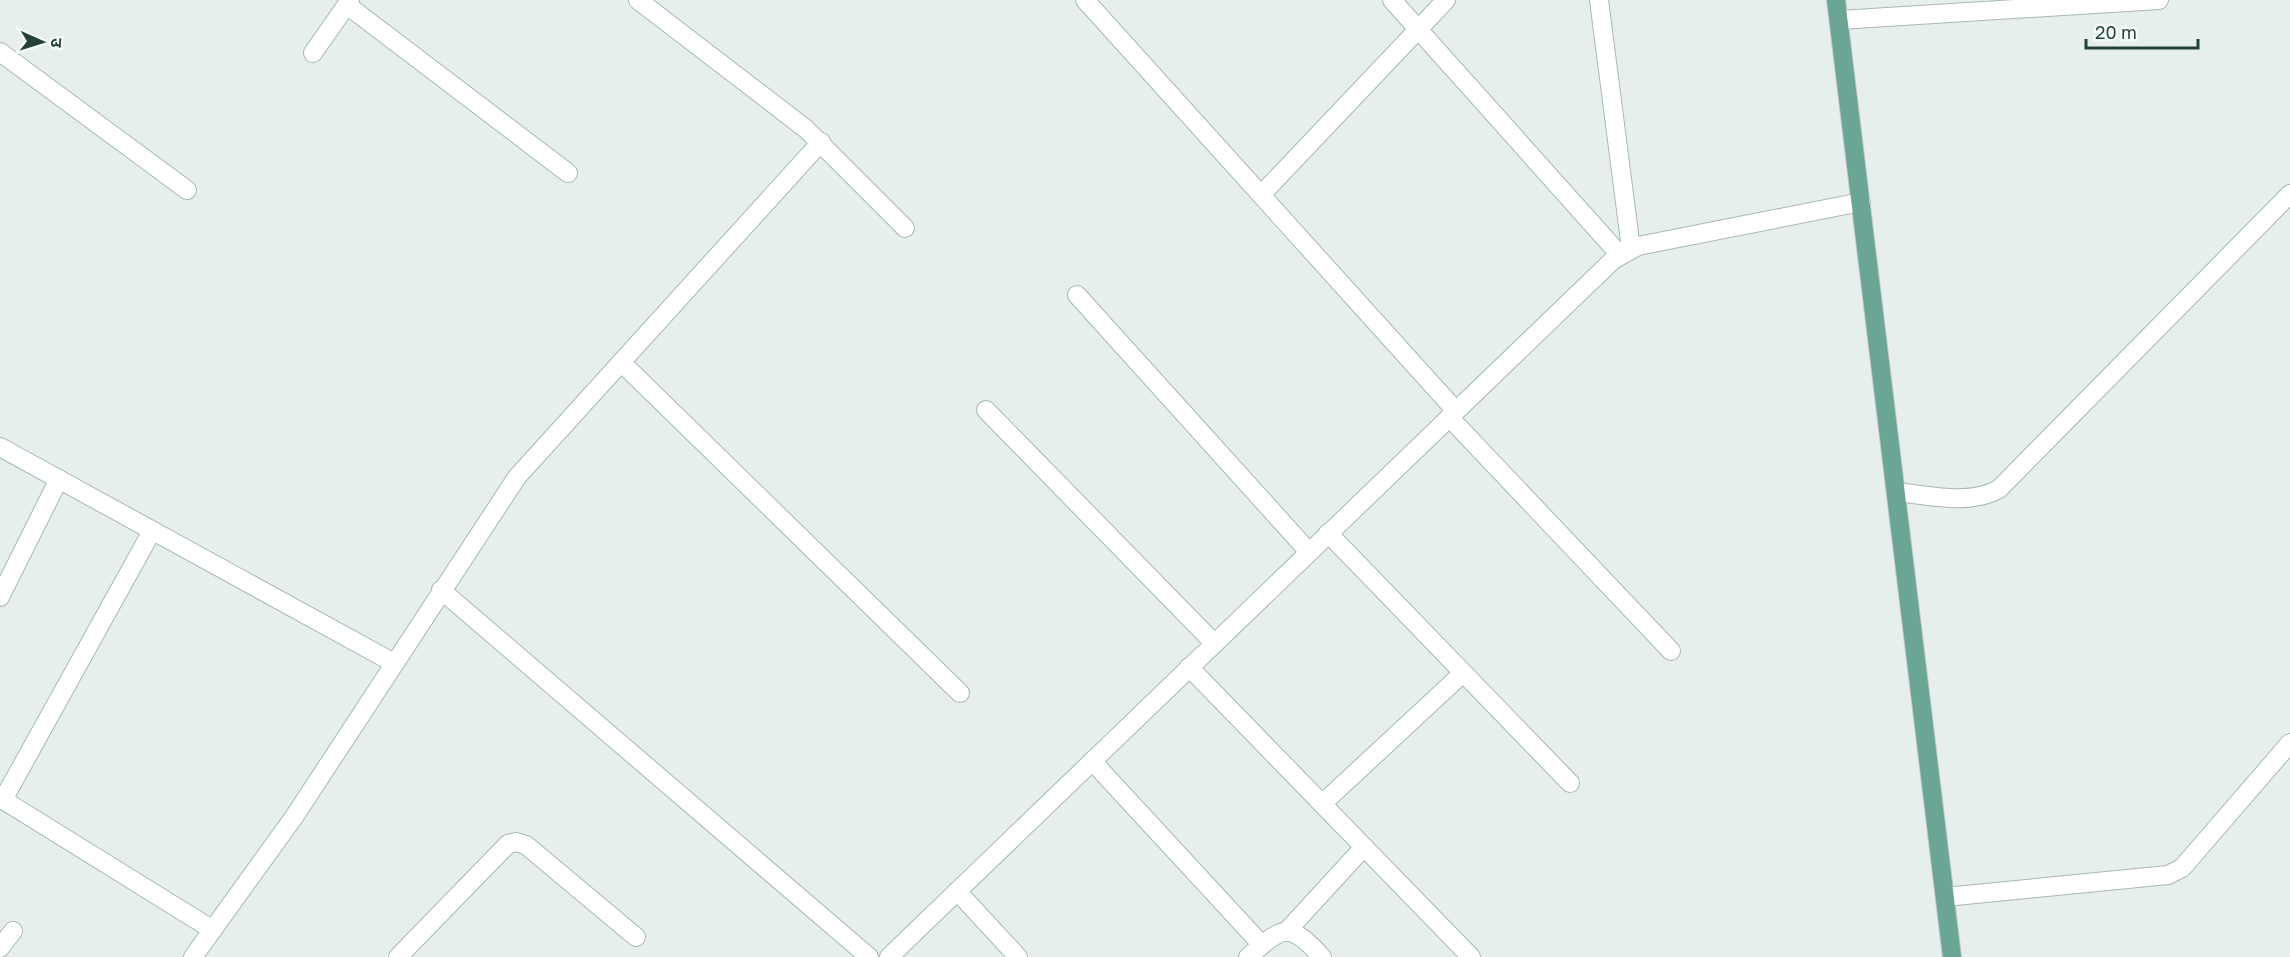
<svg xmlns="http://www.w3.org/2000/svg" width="2290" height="957" viewBox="0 0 2290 957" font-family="'Golos Text','Noto Sans Devanagari',sans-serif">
<rect width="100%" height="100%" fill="#e6efeb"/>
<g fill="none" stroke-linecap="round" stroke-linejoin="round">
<g stroke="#a8b8b2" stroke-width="20">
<g id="minor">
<path d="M 638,0 L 806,129 L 905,228"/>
<path d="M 1085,0 L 1456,411"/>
<path d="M 1392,0 L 1620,255"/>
<path d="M 1599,0 L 1631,249"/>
<path d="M 347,5 L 568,173"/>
<path d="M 1839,20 L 2159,0"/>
<path d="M 0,52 L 187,190"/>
<path d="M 313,53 L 350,0"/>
<path d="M 1261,195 L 1446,0"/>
<path d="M 1077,295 L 1309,552"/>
<path d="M 621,362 L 960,693"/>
<path d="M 986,410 L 1214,643"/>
<path d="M 1449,417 L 1671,651"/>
<path d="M 0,447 L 394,663"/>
<path d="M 1896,492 C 1929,495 1969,506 1999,489 L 2290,194"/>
<path d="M 1328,533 L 1570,783"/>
<path d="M 441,590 L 869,957"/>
<path d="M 0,597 L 59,479"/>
<path d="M 1189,667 L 1471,957"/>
<path d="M 1092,761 L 1262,945"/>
<path d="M 0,798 L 213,930"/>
<path d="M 3,800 L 152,531"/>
<path d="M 1322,804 L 1463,673"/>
<path d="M 957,891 L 1018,957"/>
<path d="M 1945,897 L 2168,875 L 2182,868 L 2290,743"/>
<path d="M 1286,932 L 1364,847"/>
<path d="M 0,948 L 13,931"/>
<path d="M 193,957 L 294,817 L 517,477 L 821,142"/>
<path d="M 398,957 L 508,844 L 516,842 L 526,845 L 636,937"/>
<path d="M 889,957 L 1613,260 L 1638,246 L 1861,202"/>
<path d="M 1248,957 C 1283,927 1288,920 1322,957"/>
</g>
</g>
<g stroke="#c2cac8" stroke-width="20">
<path id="primary" d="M 1836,0 L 1952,957"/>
</g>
<use href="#minor" stroke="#fff" stroke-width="18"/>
<use href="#primary" stroke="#6aa596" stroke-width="18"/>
</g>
<g transform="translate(42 42) rotate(93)" stroke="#f7fbf9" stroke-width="4.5" paint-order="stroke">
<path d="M0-4.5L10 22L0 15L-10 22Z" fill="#24423a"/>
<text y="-9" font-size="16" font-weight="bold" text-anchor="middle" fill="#24423a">उ</text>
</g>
<path d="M2086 39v9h112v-9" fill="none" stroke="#24423a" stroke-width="3"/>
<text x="2095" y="39" font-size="18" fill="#24423a" stroke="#f7fbf9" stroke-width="4.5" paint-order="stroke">20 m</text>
</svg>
